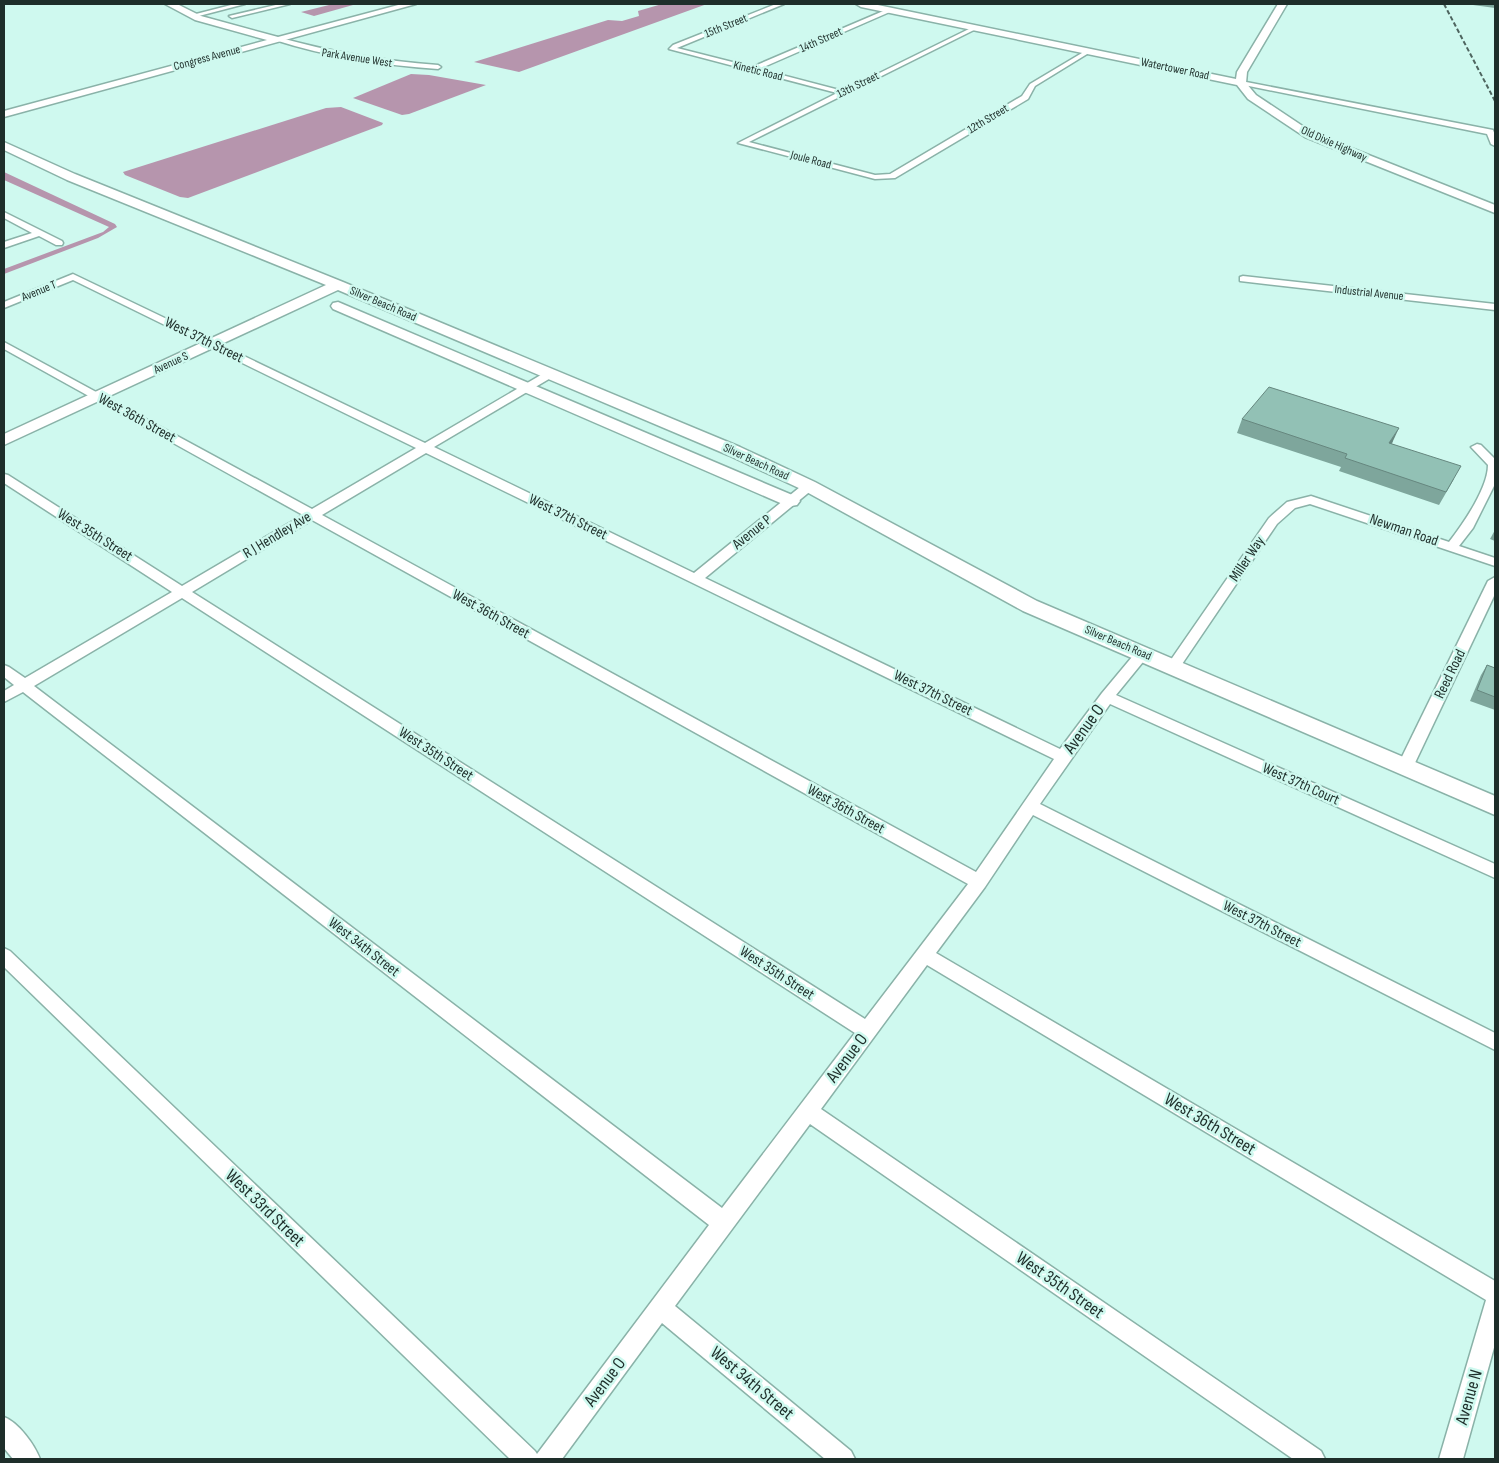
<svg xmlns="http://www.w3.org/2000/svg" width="1499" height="1463" viewBox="0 0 1499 1463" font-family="'Sofia Sans Condensed',sans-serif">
<rect width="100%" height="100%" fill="#cff9ef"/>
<g fill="#b695ad">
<path d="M 333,4 L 353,5 L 314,16 L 301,12 Z"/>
<path d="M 662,4 L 707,4 L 519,72 L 474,62 L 608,20 L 622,21 L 639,16 L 638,11 Z"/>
<path d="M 411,74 L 429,75 L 486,85 L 409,114 L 402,115 L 353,98 Z"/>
<path d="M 341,107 L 383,123 L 382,125 L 188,198 L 180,197 L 125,175 L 123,172 L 326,108 Z"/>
<path d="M 4,172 L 115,224 L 117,227 L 98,238 L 4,274 L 4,269 L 103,232 L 109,227 L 4,180 Z"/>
</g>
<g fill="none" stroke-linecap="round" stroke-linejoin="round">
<g stroke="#8ab2a8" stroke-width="3">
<g id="street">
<path d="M 235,4 L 245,4 L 195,17 L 192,15 Z"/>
<path d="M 280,4 L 290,4 L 232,18 L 229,16 Z"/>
<path d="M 776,4 L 784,4 L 677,48 L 752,67 L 888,9 L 892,9 L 892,11 L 759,69 L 843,91 L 973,27 L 978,28 L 749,142 L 875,175 L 890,174 L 1022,96 L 1030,84 L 1087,50 L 1092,51 L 1035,86 L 1028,99 L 895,178 L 875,179 L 738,143 L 837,93 L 669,49 L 673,45 Z"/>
<path d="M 277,37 C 331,52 382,61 438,65 L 441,67 L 438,69 C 382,65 328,57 275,40 L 274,39 Z"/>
<path d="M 1241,81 L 1493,130 L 1495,135 L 1495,146 L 1491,144 L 1487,134 L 1239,84 L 1239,82 Z"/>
<path d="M 4,212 L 62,241 L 63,243 L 62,245 L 56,245 L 39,236 L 4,248 L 4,242 L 32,233 L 4,218 Z"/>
<path d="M 73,274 L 425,443 L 546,372 L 554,372 L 555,374 L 554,376 L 434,447 L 694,573 L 805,483 L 813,483 L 815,486 L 813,489 L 705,578 L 1060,749 L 1102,693 L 1137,651 L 1147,651 L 1149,654 L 1147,657 L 1116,695 L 1495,864 L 1495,878 L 1110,704 L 1040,804 L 1495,1033 L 1495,1050 L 1033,815 L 985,887 L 936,953 L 1495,1281 L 1495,1344 L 1463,1459 L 1439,1459 L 1486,1300 L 927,965 L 821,1109 L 1321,1451 L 1325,1459 L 1293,1459 L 810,1124 L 675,1306 L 851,1451 L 855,1459 L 825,1459 L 662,1323 L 562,1459 L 510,1459 L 4,967 L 4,948 L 10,951 L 535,1451 L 537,1454 L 709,1225 L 23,692 L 4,702 L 4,691 L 14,685 L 4,677 L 4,665 L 9,667 L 25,678 L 172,592 L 4,483 L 4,474 L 8,475 L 182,586 L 303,515 L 4,349 L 4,342 L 312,509 L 416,448 L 73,280 L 4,308 L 4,302 ZM 426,453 L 1054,759 L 976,872 L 322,515 ZM 312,520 L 968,884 L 865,1019 L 192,592 ZM 182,598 L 855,1033 L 722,1208 L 34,686 Z"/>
<path d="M 1243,276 L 1495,304 L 1495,310 L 1240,281 L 1240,277 Z"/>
<path d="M 1477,444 L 1481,445 L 1495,459 L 1495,484 L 1473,528 L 1459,546 L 1495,558 L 1495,566 L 1310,504 L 1295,508 L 1277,524 L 1178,670 L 1168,670 L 1166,667 L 1168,664 L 1269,518 L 1287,502 L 1311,496 L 1449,542 C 1463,524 1488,488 1488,465 L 1471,447 Z"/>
<path d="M 1495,577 L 1495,594 L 1413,767 L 1410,771 L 1405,773 L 1400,771 L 1397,767 L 1488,581 Z"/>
<path d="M 4,1417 C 19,1423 34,1444 40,1459 L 13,1459 L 4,1448 Z"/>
</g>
</g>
<g stroke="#8ab2a8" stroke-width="3">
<g id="secondary">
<path d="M 165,4 L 177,4 L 201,16 L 278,37 L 402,4 L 416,4 L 4,117 L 4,111 L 267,40 L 195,20 Z"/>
<path d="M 856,4 L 873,4 L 1236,79 L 1237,72 L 1278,4 L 1287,4 L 1247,72 L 1246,83 L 1256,95 L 1313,133 L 1495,205 L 1495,213 L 1305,137 L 1248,99 L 1237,85 L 861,7 Z"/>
<path d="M 4,142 L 75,174 L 343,282 L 740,447 L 815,482 L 1037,601 L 1495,796 L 1495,815 L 1023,611 L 803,490 L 728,455 L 338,290 L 4,445 L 4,434 L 326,285 L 67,180 L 4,150 Z"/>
<path d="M 338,302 L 797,497 L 800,501 L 797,505 L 791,506 L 785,505 L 333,309 L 331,306 L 333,303 Z"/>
</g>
</g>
<use href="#street" fill="#fff" fill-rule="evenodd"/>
<use href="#secondary" fill="#fff" fill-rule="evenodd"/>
<path stroke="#4e655f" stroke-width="2" stroke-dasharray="4.5 2.5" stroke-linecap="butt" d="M 1444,4 L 1495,101"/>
</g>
<g fill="#7ea69c">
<path d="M 1473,4 L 1495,4 L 1495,8 L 1473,5 Z"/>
<path d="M 1242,419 L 1393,441 L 1392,444 L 1454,479 L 1439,505 L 1339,471 L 1341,467 L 1237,433 Z"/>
<path d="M 1495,530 L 1495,541 L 1490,539 Z"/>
<path d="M 1487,665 L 1495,668 L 1495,710 L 1470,701 L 1481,675 Z"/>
</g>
<path fill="#66877f" d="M 1399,428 L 1393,441 L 1383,456 L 1389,443 Z"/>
<g fill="#92c1b5" stroke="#66877f">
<path d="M 1269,387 L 1399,428 L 1389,443 L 1461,466 L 1446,492 L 1345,458 L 1347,454 L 1242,419 Z"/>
<path d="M 1487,665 L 1495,668 L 1495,697 L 1477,690 Z"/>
</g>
<g text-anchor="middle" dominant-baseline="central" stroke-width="5" stroke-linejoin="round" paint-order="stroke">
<g font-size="12" fill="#1e2e2a" stroke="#cff9ef">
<text transform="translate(726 26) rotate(-22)">15th Street</text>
<text transform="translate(821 40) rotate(-24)">14th Street</text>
<text transform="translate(207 58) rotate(-15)">Congress Avenue</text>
<text transform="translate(357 58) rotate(9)">Park Avenue West</text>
<text transform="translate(1175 69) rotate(12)">Watertower Road</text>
<text transform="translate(758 71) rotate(14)">Kinetic Road</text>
<text transform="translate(858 85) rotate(-26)">13th Street</text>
<text transform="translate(988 119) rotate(-31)">12th Street</text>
<text transform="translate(1334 144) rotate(24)">Old Dixie Highway</text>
<text transform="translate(811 160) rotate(15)">Joule Road</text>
<text transform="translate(39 291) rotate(-22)">Avenue T</text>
<text transform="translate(1369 293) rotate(6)">Industrial Avenue</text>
<text transform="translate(383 304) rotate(23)">Silver Beach Road</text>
<text transform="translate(171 363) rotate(-25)">Avenue S</text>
<text transform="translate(756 462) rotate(25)">Silver Beach Road</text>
<text transform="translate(1118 643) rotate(23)">Silver Beach Road</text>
</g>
<g font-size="15" fill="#1e2e2a" stroke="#cff9ef">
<text transform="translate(204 340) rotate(26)">West 37th Street</text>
<text transform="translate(137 418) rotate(29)">West 36th Street</text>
<text transform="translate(568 517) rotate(26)">West 37th Street</text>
<text transform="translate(1404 530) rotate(19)">Newman Road</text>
<text transform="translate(752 532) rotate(-39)">Avenue P</text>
<text transform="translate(95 535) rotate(32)">West 35th Street</text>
<text transform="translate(277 535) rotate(-31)">R J Hendley Ave</text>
<text transform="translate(1247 559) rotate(-56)">Miller Way</text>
<text transform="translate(491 614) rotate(29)">West 36th Street</text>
<text transform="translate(1450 674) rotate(-64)">Reed Road</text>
<text transform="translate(933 693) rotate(26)">West 37th Street</text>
<text transform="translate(436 754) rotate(33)">West 35th Street</text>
<text transform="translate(1301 784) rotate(24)">West 37th Court</text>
<text transform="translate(846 809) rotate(29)">West 36th Street</text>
<text transform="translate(1262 924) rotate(27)">West 37th Street</text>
<text transform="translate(364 947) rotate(38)">West 34th Street</text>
<text transform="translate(777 973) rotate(33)">West 35th Street</text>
</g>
<g font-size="18" fill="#1e2e2a" stroke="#cff9ef">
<text transform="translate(1084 729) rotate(-54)">Avenue O</text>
<text transform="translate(847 1058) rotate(-53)">Avenue O</text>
<text transform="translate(1210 1124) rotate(31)">West 36th Street</text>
<text transform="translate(265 1208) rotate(44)">West 33rd Street</text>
<text transform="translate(1060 1285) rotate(35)">West 35th Street</text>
<text transform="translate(605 1382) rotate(-53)">Avenue O</text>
<text transform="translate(752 1383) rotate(40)">West 34th Street</text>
<text transform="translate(1469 1397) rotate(-74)">Avenue N</text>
</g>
</g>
<rect width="1499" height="1463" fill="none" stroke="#1e2e2a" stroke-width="10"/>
</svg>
